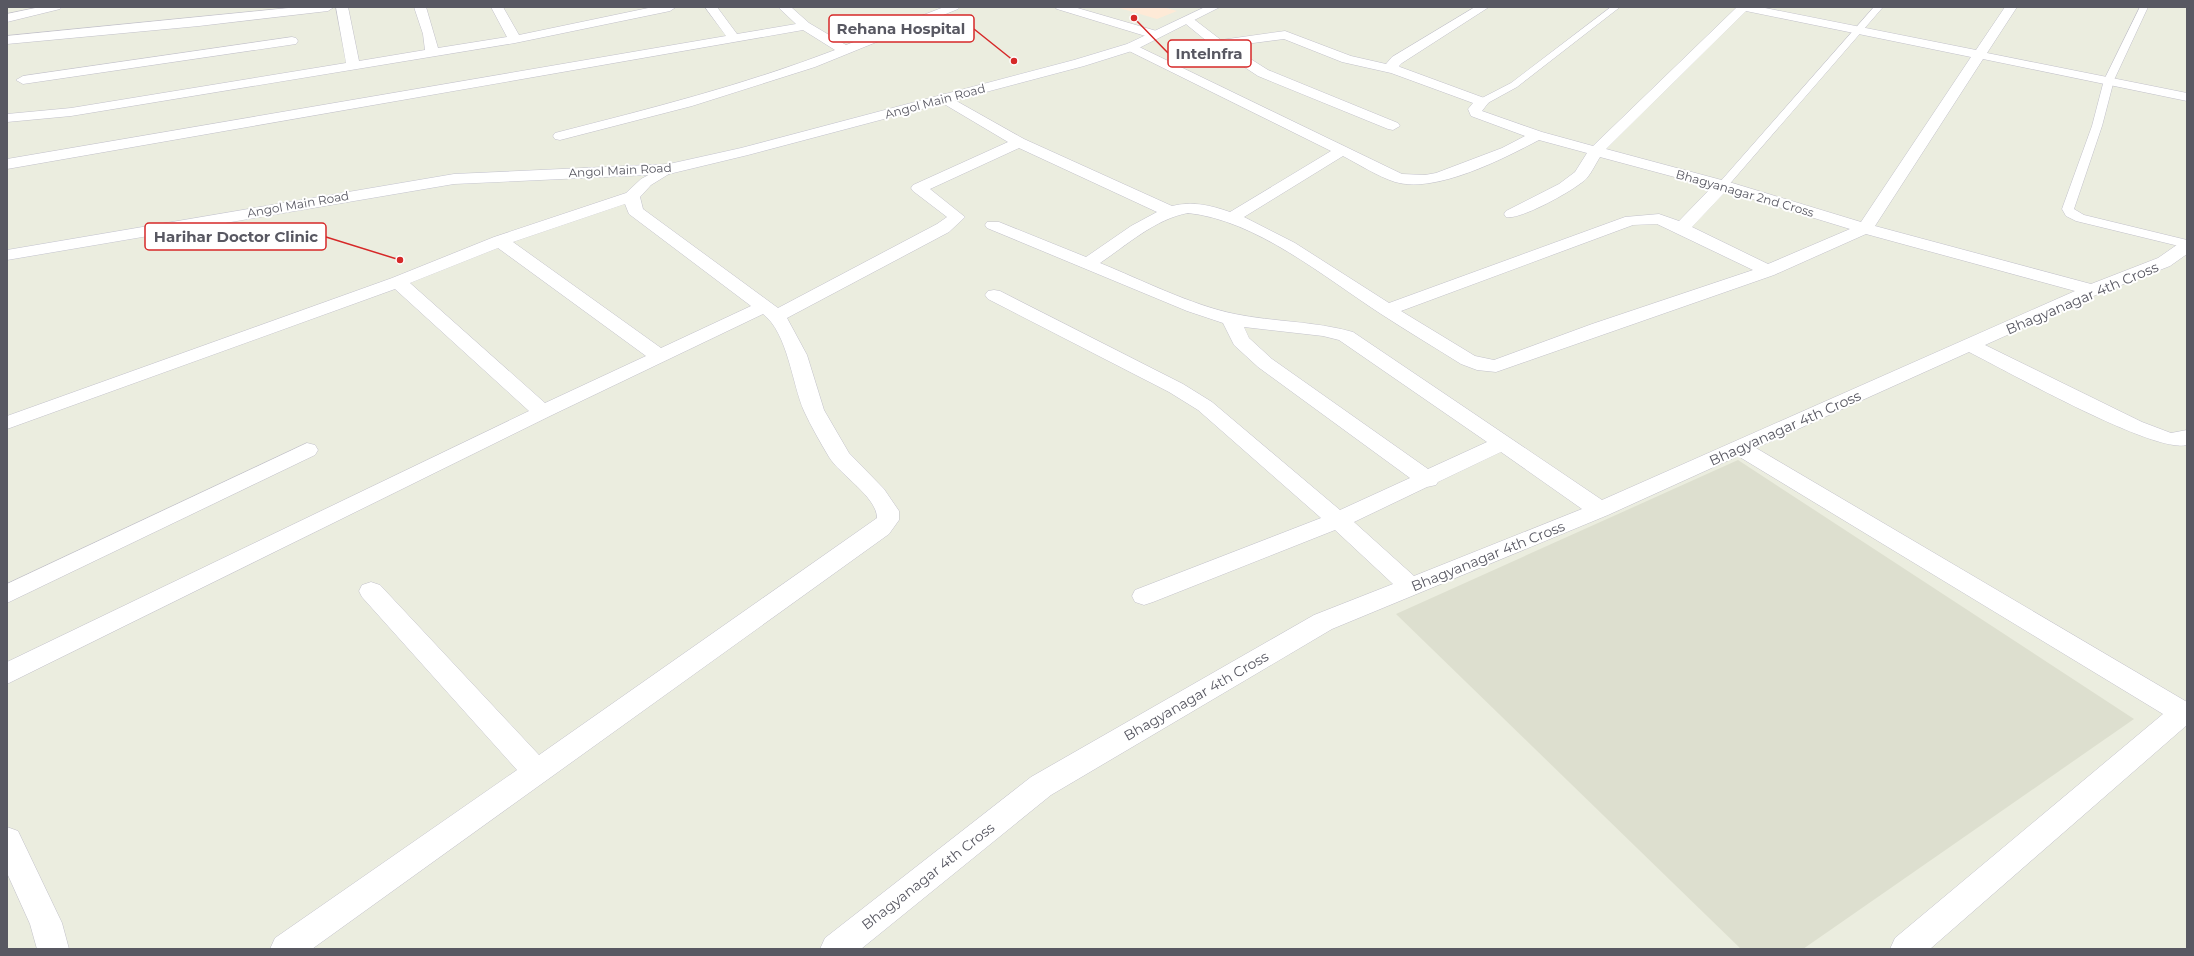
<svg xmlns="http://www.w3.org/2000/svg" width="2194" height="956" viewBox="0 0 2194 956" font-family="Montserrat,sans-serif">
<rect width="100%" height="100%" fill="#ebeddf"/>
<path fill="#dddfcf" d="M 1738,460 L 2134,719 L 1803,949 L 1741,949 L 1396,614 Z"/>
<path fill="#feead7" d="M 1116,7 L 1163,7 L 1177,11 L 1157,19 Z"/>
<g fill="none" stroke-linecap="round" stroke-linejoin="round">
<g stroke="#c2c1ca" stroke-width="1">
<g id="lane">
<path d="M 1611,7 L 1620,7 L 1517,87 L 1486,104 L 1478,104 L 1478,100 L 1511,83 Z"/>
<path d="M 1874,7 L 1883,7 L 1727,187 L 1719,187 L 1717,185 L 1719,183 Z"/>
<path d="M 2140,7 L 2148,7 L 2114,80 L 2102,126 L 2074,209 L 2084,215 L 2187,240 L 2187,248 L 2076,221 L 2066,216 L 2062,209 L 2092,126 L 2104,80 Z"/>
</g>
</g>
<g stroke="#c2c1ca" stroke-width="1">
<g id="street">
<path d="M 40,7 L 62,7 L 60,9 L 7,22 L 7,14 Z"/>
<path d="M 298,7 L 334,7 L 328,11 L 199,26 L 7,44 L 7,36 Z"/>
<path d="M 336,7 L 348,7 L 359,61 L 425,50 L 423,34 L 414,7 L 426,7 L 438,48 L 507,37 L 491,7 L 503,7 L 519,35 L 653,7 L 676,7 L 670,11 L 515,43 L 71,116 L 7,122 L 7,114 L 71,108 L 346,63 Z"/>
<path d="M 705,7 L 717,7 L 737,34 L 796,24 L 778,7 L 791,7 L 809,23 L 846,45 L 944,7 L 960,7 L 958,9 L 815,67 L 692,106 L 560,140 L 555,139 L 553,136 L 555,133 C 649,109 744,85 835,50 L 803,30 L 7,169 L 7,159 L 726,36 Z"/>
<path d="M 1055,7 L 1074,7 L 1160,32 L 1162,35 L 1156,39 L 1152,38 L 1057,9 Z"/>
<path d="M 1475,7 L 1489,7 L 1402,63 L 1399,66 L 1400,67 L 1487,99 L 1489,102 L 1482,111 L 1542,132 L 1593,146 L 1737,7 L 1760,7 L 1976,50 L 2005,7 L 2017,7 L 1987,53 L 2187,93 L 2187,101 L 1983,59 L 1875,226 L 2091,284 L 2158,258 L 2181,242 L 2187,241 L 2187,254 L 2170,266 L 2098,294 L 1985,345 L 2142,422 L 2171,433 L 2187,430 L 2187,445 C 2154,454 2007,371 1969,352 L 1756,448 L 2187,702 L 2187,725 L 1930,949 L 1890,949 L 1895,938 L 2163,714 L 1738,456 L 1608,515 L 1332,629 L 1051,795 L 861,949 L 820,949 L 825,938 L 1031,777 L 1314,615 L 1393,584 L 1335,530 L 1153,602 L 1144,605 L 1135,602 L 1132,596 L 1135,590 L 1321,518 L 1198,410 L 1169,392 L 988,299 L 985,295 L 988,291 L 994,290 L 1000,291 L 1183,384 L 1212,402 L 1340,510 L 1410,478 L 1258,367 L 1234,345 L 1223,323 L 1187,311 L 987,228 L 985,225 L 987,222 L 999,222 L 1086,257 L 1131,226 L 1157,212 L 1019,148 L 930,189 L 965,217 L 949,232 L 787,318 L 807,355 L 824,410 L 849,453 L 884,489 L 899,511 L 899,520 L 889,534 L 312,949 L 270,949 L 275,938 L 517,770 L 362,597 L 359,591 L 362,585 L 371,582 L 380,585 L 539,755 L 877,518 C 877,497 840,475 829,457 C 820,442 811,426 804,411 C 792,384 788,333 763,314 L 550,416 L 7,684 L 7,662 L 529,411 L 395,289 L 7,429 L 7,416 L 392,278 L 494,237 L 626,193 L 641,179 L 669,164 L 674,166 L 677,169 L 651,185 L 640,197 L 643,209 L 778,308 L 937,224 L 947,217 L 913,191 L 911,188 L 913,185 L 1008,142 L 939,101 L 937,98 L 939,95 L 944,94 L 1024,139 L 1172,206 C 1192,201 1210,205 1230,212 L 1331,151 L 1127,50 L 1125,47 L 1127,44 L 1131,43 L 1402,174 L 1425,175 L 1436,173 L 1502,148 L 1525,136 L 1471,116 L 1468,109 L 1473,103 L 1391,73 L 1342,62 L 1284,39 L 1230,46 L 1268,70 L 1398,123 L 1400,126 L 1393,130 L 1388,129 L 1258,76 L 1214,47 L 1181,20 L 1187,16 L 1191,17 L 1221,40 L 1285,31 L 1351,56 L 1386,64 L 1392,57 ZM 1746,11 L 1971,57 L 1861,222 L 1729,182 L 1606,149 ZM 1539,140 L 1587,153 L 1575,172 L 1559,184 L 1506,211 L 1504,214 L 1506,217 C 1519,221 1577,189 1587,178 C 1592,172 1596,163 1600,157 L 1712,187 L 1679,221 L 1659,214 L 1625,217 L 1389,303 L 1295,243 L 1244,217 L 1343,156 C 1360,165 1377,176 1395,182 C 1435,194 1503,159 1539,140 ZM 1726,191 L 1850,229 L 1768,264 L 1692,227 ZM 625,204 L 629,214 L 751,306 L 661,348 L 513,242 ZM 1188,213 C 1256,220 1324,277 1381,314 C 1407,331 1434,347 1461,364 L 1477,370 L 1496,372 L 1774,275 L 1866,234 L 2075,291 L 1602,500 L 1353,332 C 1314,321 1274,322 1235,314 C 1191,305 1142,280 1100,263 C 1127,245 1155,219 1188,213 ZM 1657,224 L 1753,270 L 1592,324 L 1494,360 L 1475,356 L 1401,311 L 1633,225 ZM 498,248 L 646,356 L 545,403 L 410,283 ZM 1244,327 L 1323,336 L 1339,340 L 1487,442 L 1428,469 L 1272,359 L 1249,338 ZM 1501,452 L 1582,509 L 1414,576 L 1354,522 L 1427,487 L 1436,485 L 1438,482 Z"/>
<path d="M 292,37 L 296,38 L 298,41 L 296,44 L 23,84 L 16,80 L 23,76 Z"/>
<path d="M 307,443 L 315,445 L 318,450 L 315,455 L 7,603 L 7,584 Z"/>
<path d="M 7,827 L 18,831 L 62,923 L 69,949 L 37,949 L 30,924 L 7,873 Z"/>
</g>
</g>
<g stroke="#c3c3ce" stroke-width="1">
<path id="secondary" d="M 1205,7 L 1220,7 L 1135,50 L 1084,66 L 748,155 L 669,174 L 454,184 L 7,260 L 7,250 L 454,174 L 669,164 L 741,148 L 1074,60 L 1127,44 Z"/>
</g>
<use href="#lane" fill="#fff" fill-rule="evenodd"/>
<use href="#street" fill="#fff" fill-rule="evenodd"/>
<use href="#secondary" fill="#fff" fill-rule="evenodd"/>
</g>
<g text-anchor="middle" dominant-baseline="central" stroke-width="4" stroke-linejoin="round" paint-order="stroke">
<g font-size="12" fill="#585862" stroke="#fff">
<text transform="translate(935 101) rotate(-15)">Angol Main Road</text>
<text transform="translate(620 170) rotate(-3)">Angol Main Road</text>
<text transform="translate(1745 193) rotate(16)">Bhagyanagar 2nd Cross</text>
<text transform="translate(298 204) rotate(-10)">Angol Main Road</text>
</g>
<g font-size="14" fill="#585862" stroke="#fff">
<text transform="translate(2082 298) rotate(-23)">Bhagyanagar 4th Cross</text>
<text transform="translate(1785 428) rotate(-24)">Bhagyanagar 4th Cross</text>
<text transform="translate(1488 556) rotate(-22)">Bhagyanagar 4th Cross</text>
<text transform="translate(1196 696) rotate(-30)">Bhagyanagar 4th Cross</text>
<text transform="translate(928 876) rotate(-38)">Bhagyanagar 4th Cross</text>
</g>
</g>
<path fill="none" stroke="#d62828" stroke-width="1.5" d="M1014 61L974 29M1134 18L1168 53M400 260L326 237"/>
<g fill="#d62828" stroke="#fff" stroke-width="1.5">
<circle cx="1014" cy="61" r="4"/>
<circle cx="1134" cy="18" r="4"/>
<circle cx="400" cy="260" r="4"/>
</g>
<g fill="#fff" stroke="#d62828" stroke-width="1.5">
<rect x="829" y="15" width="145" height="27" rx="4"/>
<rect x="1168" y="40" width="83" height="27" rx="4"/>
<rect x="145" y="223" width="181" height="27" rx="4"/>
</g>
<g font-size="15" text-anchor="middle" font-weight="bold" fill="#585862">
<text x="901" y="34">Rehana Hospital</text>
<text x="1209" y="59">Intelnfra</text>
<text x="236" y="242">Harihar Doctor Clinic</text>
</g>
<rect width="2194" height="956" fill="none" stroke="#585862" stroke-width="16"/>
</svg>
